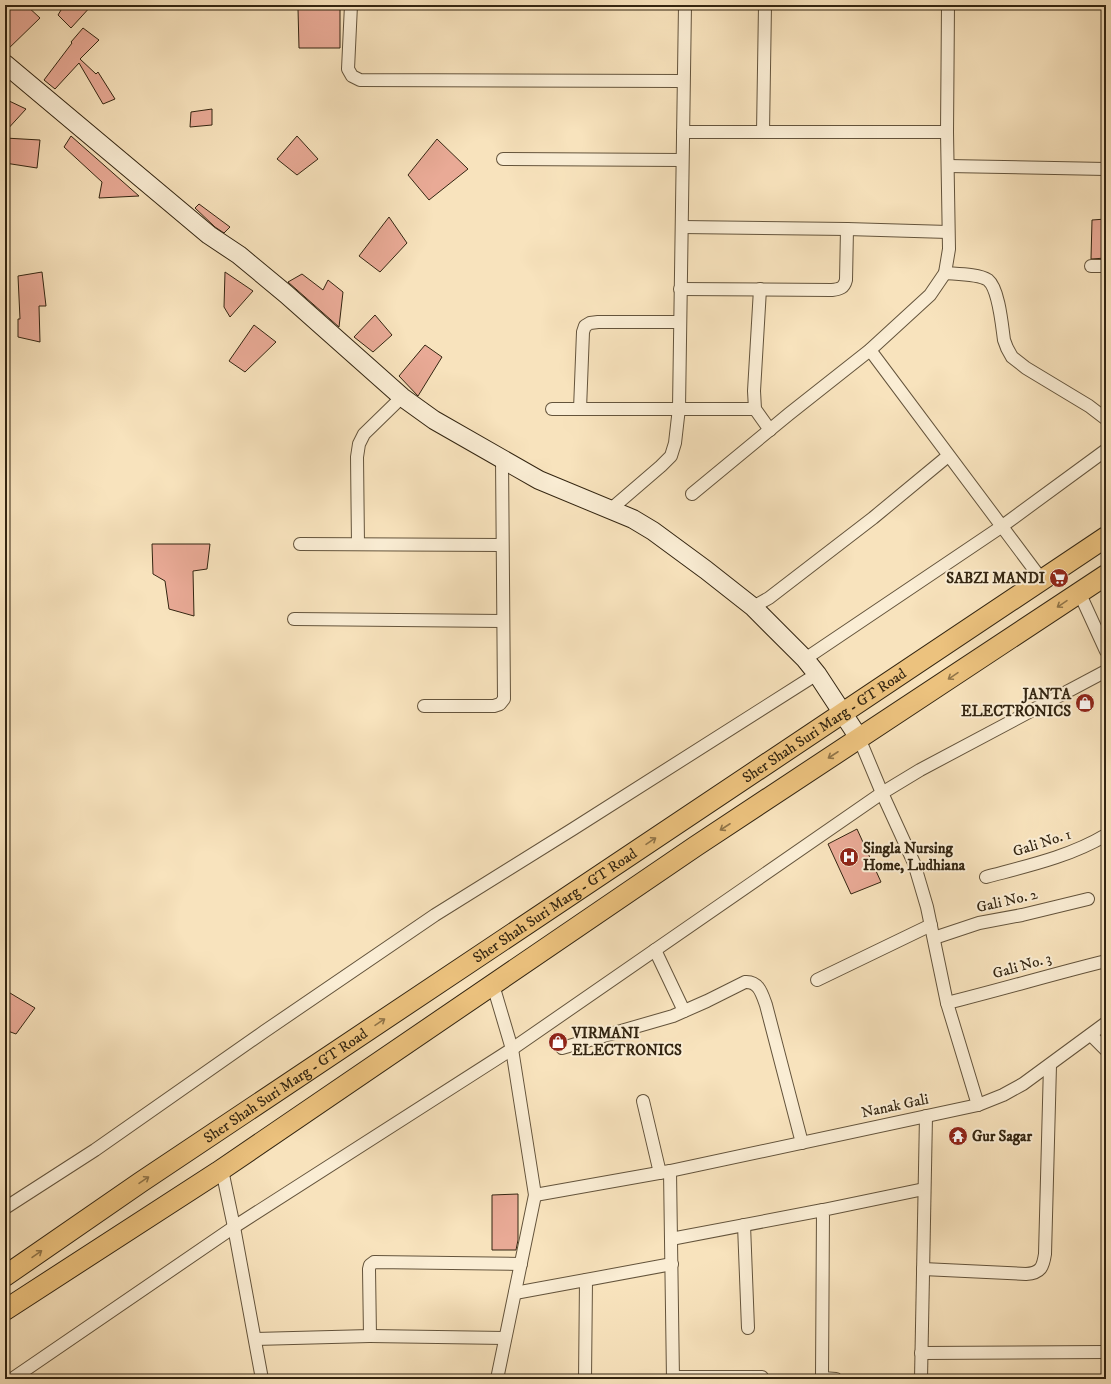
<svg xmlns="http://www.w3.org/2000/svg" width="1111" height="1384" viewBox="0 0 1111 1384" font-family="'IM FELL DW Pica',serif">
<rect width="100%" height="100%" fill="#f8e3bd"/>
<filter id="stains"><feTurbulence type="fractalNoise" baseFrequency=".005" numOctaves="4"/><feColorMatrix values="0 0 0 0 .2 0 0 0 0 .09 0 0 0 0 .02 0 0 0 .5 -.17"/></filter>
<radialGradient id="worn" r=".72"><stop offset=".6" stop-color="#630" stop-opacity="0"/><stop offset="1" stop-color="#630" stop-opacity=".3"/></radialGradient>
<g fill="#e9aa96" stroke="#332511">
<path d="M 5,5 L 26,5 L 40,18 L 5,52 Z"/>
<path d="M 64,5 L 92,5 L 71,28 L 58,15 Z"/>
<path d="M 298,9 L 340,9 L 340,48 L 299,48 Z"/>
<path d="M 83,28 L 99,40 L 80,59 L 96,74 L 98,72 L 115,99 L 103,104 L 79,63 L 55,89 L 44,80 L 72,43 L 71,42 Z"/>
<path d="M 5,99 L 26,109 L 5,132 Z"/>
<path d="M 212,109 L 212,125 L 190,127 L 191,112 Z"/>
<path d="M 71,136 L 139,196 L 99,198 L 102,182 L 64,147 Z"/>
<path d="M 297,136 L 318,159 L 297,175 L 277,159 Z"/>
<path d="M 5,138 L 40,140 L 37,168 L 5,163 Z"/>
<path d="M 437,139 L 468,169 L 429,200 L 408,175 Z"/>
<path d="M 199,204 L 230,227 L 224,233 L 215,227 L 195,208 Z"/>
<path d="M 389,217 L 407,243 L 380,272 L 359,256 Z"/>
<path d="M 1106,219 L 1106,258 L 1091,259 L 1092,220 Z"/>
<path d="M 42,272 L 46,306 L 39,306 L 40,342 L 18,337 L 18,319 L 20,319 L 18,276 Z"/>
<path d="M 225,272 L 253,291 L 230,317 L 224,307 Z"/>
<path d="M 302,274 L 323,290 L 328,280 L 343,292 L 339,327 L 288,282 Z"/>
<path d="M 375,315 L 392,335 L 373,352 L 354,337 Z"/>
<path d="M 254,325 L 276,342 L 245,372 L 229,361 Z"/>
<path d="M 425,345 L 442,357 L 418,396 L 399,376 Z"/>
<path d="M 152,544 L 210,544 L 207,569 L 193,571 L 194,616 L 169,609 L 165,581 L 153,574 Z"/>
<path d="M 857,829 L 881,882 L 851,894 L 828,844 Z"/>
<path d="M 5,990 L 35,1008 L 16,1034 L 5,1030 Z"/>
<path d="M 518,1194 L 518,1240 L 516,1250 L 492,1250 L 492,1195 Z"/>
</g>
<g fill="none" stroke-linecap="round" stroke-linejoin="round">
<g stroke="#64543c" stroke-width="14">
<g id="street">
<path d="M 351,5 L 348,69 L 352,76 L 360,80 L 683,81"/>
<path d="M 683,132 L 947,132"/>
<path d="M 763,132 L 765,5"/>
<path d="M 503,159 L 682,160"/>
<path d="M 948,166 L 1106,169"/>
<path d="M 682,227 L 847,229 L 948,232"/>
<path d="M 1091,266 L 1106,266"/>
<path d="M 945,273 C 956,274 979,274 988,280 C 999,289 1002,326 1004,340 L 1007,348 L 1012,357 L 1026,368 L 1089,406 L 1106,419"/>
<path d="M 680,289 L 832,290 C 840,289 844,288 846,280 L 847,229"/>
<path d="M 760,289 L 754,391 L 755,409 L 770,430"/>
<path d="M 870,350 L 1042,580"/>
<path d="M 552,409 L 755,409"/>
<path d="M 580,409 L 583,332 L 585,326 L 590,323 L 598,322 L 679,322"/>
<path d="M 692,494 L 789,414 L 870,350 L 930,295 L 945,273 L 949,249 L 947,132 L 948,5"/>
<path d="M 611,509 L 661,466 L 671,456 L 675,443 L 679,408 L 685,5"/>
<path d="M 300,544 L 502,545"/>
<path d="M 358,544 L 357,457 L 359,444 L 364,434 L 402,397"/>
<path d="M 1079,592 L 1106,651"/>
<path d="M 753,607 L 769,598 L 873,518 L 948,456"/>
<path d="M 294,619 L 503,621"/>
<path d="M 805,659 L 1001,527 L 1106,450"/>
<path d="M 424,706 L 494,706 L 500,704 L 504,699 L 502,459"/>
<path d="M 859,738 L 882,793 L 914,863 L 927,907 L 947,1003 L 978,1105"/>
<path d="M 986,877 C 1027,866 1069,857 1106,835"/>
<path d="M 934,938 L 979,923 L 1022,915 L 1088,899"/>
<path d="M 655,950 L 684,1011"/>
<path d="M 817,980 L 931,925"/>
<path d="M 493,985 L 512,1049 L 535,1195 L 497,1379"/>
<path d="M 947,1003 C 1000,990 1053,974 1106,961"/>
<path d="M 1091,1035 L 1106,1050"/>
<path d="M 562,1048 L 673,1016 L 707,1001 L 745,982 C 759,981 762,994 766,1005 L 802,1143"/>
<path d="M 643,1101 L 660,1173"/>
<path d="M 222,1170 L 234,1227 L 262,1379"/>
<path d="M 670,1171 L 978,1105 L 1003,1095 L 1023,1084 L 1106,1023"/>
<path d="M 535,1195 L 670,1171 L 673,1379"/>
<path d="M 5,1208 L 95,1150 L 265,1031 L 435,915 L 573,829 L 817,674"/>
<path d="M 744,1225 L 748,1328"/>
<path d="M 671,1239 L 823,1210"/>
<path d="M 923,1269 L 1026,1274 C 1041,1273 1043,1267 1045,1254 L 1050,1065"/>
<path d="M 515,1293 L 672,1264"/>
<path d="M 370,1336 L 505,1338"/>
<path d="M 255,1339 L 370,1336 L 369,1269 L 370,1265 L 374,1262 L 521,1264"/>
<path d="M 921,1353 L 1106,1352"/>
<path d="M 673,1377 L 762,1377 L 762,1379"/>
<path d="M 822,1378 L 836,1379"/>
<path d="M 12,1379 L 234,1227 L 512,1049 L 882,793 L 920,770 L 1106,671"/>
<path d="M 585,1379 L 586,1280"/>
<path d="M 822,1379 L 823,1210 L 924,1189"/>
<path d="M 921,1379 L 926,1116"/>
</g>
</g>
<g stroke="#332511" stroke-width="20">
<path id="secondary" d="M 5,64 L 209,235 L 239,255 L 286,294 L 402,397 L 434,420 L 539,480 L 633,519 L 653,531 L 706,570 L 753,607 L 805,659 L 817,674 L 859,738"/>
</g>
<g stroke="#332511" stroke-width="22">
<g id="primary">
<path id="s1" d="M 5,1276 L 141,1182 L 1106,537"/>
<path d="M 5,1310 L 218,1172 L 696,846 L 1106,575"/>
</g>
</g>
<use href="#street" stroke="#faedd4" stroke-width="12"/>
<use href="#secondary" stroke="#faedd4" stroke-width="18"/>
<use href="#primary" stroke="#ecc27e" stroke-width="20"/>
</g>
<defs><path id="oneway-shaft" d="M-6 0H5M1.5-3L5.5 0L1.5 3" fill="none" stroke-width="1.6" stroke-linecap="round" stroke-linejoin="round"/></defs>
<g stroke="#907448">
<use href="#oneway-shaft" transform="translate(1062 604) rotate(146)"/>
<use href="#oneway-shaft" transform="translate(953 676) rotate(146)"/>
<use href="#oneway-shaft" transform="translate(833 755) rotate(147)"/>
<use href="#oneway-shaft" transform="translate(725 827) rotate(147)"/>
<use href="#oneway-shaft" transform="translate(651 841) rotate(-34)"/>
<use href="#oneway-shaft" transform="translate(380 1022) rotate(-34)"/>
<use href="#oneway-shaft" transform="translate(144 1180) rotate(-34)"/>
<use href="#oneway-shaft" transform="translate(37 1254) rotate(-35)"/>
</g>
<defs>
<g id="supermarket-disc" transform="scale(1)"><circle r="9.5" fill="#8f2418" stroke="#faedd4"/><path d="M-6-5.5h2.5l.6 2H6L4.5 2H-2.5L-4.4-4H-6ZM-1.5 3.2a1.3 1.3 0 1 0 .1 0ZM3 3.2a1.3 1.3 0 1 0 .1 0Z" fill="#fff"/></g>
<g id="shop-disc" transform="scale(1)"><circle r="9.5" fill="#8f2418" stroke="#faedd4"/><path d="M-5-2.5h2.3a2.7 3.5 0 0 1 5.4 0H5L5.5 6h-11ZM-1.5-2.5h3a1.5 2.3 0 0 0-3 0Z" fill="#fff"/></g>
<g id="hospital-disc" transform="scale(1)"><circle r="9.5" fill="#8f2418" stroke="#faedd4"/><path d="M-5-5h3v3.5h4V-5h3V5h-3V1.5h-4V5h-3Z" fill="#fff"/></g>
<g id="temple-disc" transform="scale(1)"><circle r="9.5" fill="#8f2418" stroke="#faedd4"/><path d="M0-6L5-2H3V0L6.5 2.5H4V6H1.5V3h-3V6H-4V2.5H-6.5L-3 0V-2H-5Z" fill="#fff"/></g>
</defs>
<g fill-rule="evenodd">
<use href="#supermarket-disc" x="1059" y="578"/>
<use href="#shop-disc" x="1085" y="703"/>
<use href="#hospital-disc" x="849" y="857"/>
<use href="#shop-disc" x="558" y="1042"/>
<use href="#temple-disc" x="958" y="1136"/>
</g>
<g text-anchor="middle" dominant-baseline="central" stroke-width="4" stroke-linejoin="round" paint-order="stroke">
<g font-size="15" font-weight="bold" fill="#332511" stroke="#faedd4" text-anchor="start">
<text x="1045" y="578" text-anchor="end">SABZI MANDI</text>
<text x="1071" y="694" text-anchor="end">JANTA<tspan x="1071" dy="17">ELECTRONICS</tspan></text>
<text x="863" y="848">Singla Nursing<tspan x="863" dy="17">Home, Ludhiana</tspan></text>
<text x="572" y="1033">VIRMANI<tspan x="572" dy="17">ELECTRONICS</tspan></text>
<text x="972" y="1136">Gur Sagar</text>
</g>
<g font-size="15" fill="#332511" stroke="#faedd4">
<text stroke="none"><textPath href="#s1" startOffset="987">Sher Shah Suri Marg - GT Road</textPath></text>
<text transform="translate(1042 843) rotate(-18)">Gali No. 1</text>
<text transform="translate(1007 901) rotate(-13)">Gali No. 2</text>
<text stroke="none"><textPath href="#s1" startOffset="663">Sher Shah Suri Marg - GT Road</textPath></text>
<text transform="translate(1022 966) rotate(-16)">Gali No. 3</text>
<text stroke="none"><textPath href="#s1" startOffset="339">Sher Shah Suri Marg - GT Road</textPath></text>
<text transform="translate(895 1106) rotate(-12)">Nanak Gali</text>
</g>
</g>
<rect width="1111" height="1384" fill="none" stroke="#f8e3bd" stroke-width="20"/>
<rect x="6" y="6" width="1099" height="1372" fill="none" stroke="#332511" stroke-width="2"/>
<rect x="10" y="10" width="1091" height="1364" fill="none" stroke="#332511"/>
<rect width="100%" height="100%" filter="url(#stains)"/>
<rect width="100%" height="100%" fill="url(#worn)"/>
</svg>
